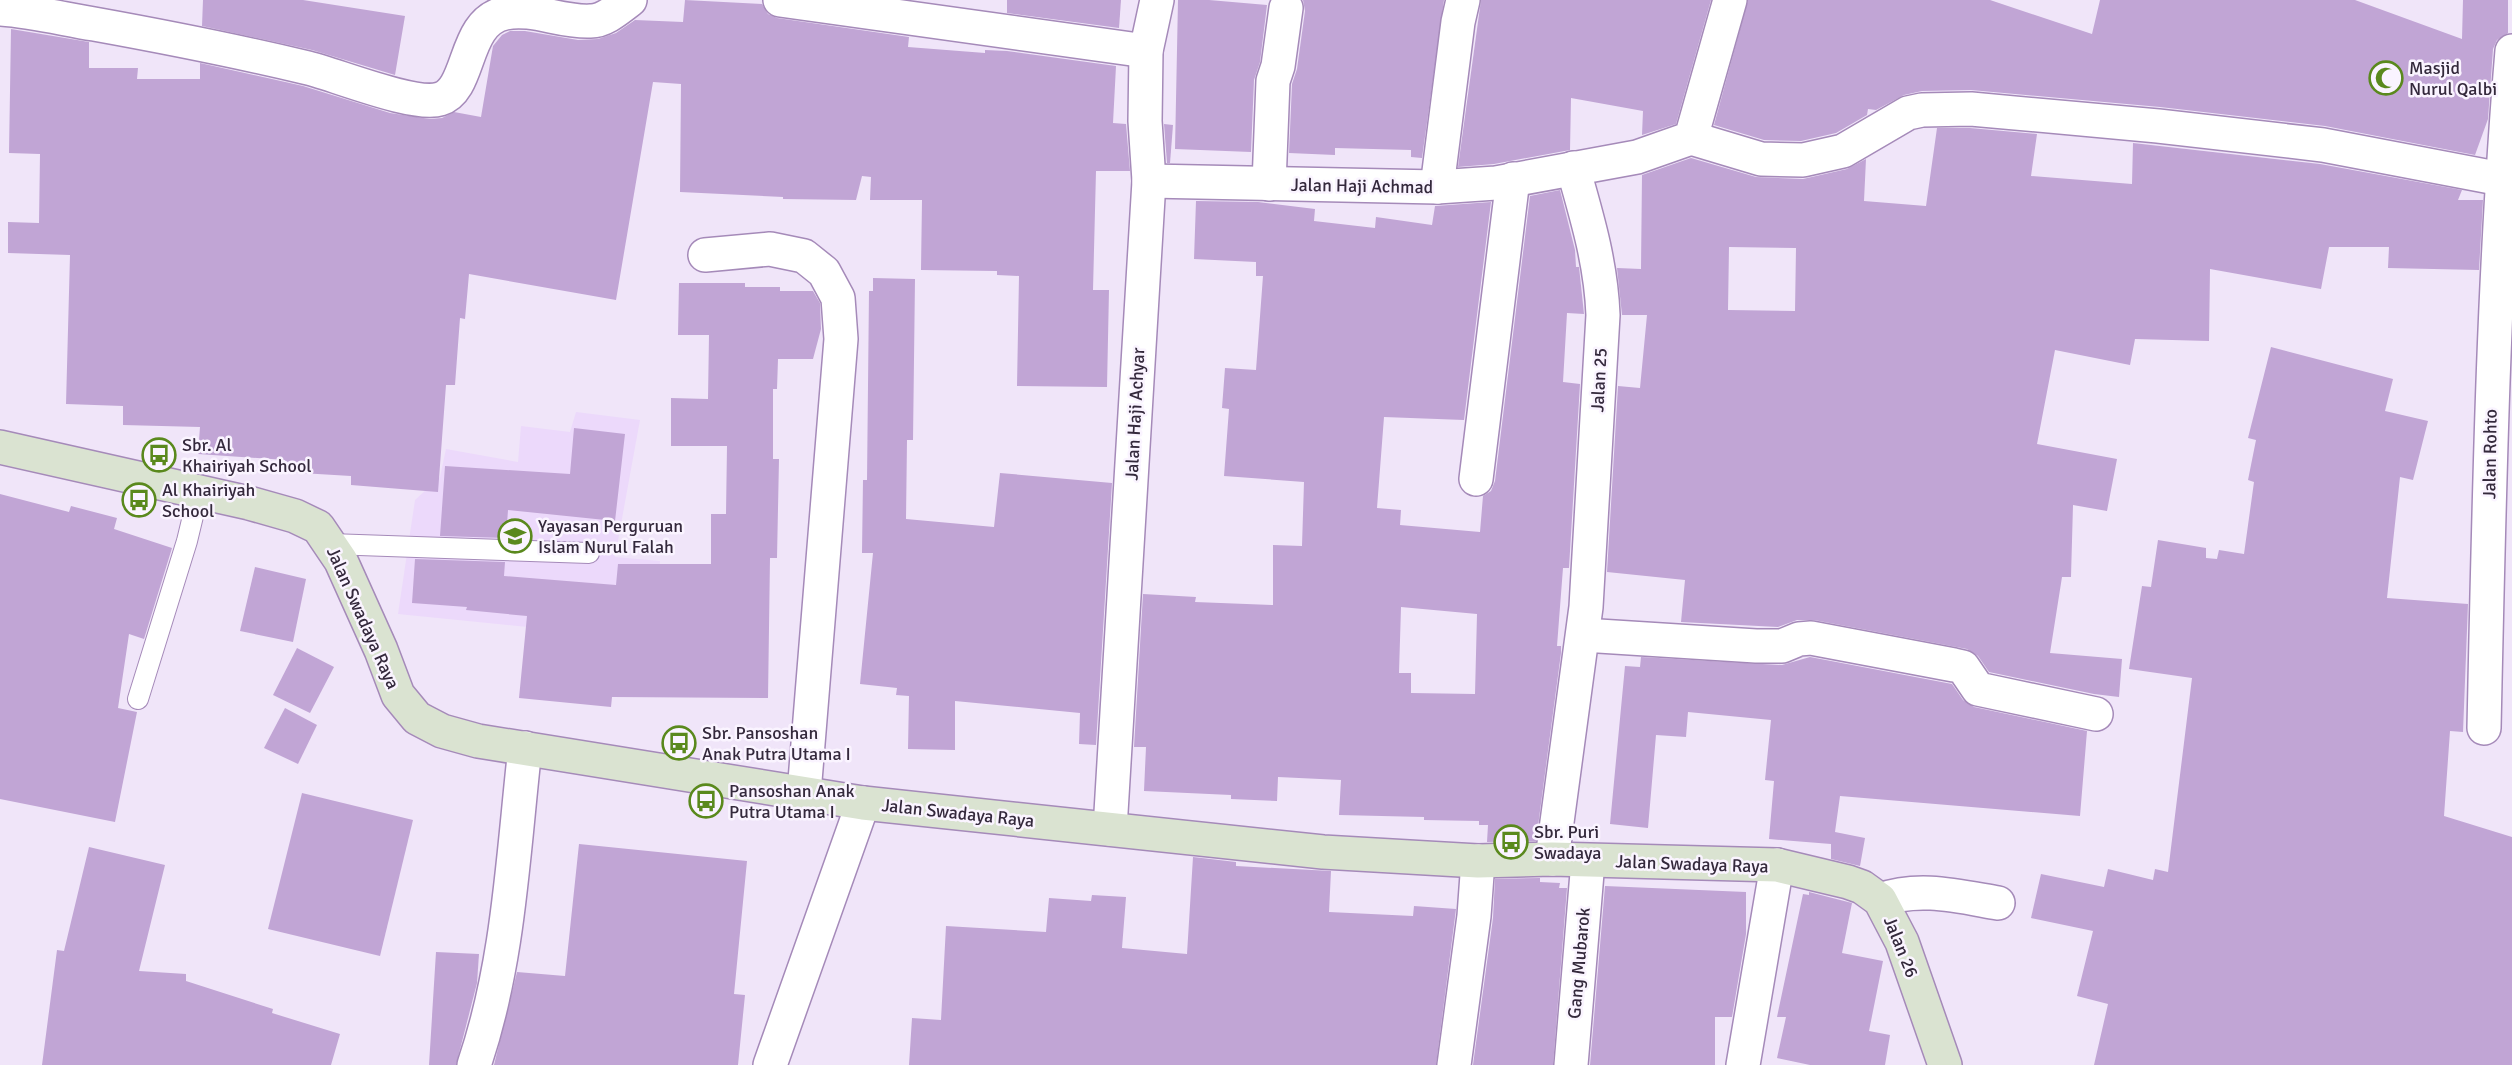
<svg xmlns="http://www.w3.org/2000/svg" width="2512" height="1065" viewBox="0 0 2512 1065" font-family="Signika,sans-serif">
<rect width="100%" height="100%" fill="#f0e5f9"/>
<path fill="#ecd9fb" d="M 576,412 L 640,420 L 615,557 L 660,561 L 657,640 L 398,614 L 415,500 L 440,477 L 446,449 L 518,462 L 521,426 L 570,432 Z"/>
<g fill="#c1a5d5" fill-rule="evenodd">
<path d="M 203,0 L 303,0 L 405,16 L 395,75 L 312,50 L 202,26 Z"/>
<path d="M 685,0 L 762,4 L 768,14 L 777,18 L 909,37 L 908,47 L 985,53 L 985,50 L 1007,51 L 1116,66 L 1113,123 L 1126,124 L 1130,171 L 1096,171 L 1093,290 L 1109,290 L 1107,387 L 1017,386 L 1019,276 L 997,275 L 997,271 L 921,270 L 922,200 L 870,200 L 871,177 L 862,176 L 856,200 L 783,199 L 783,197 L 680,192 L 681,84 L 653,82 L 616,300 L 469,274 L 465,319 L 460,318 L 455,385 L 446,385 L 438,492 L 351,485 L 351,476 L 284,472 L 285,460 L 198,454 L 200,427 L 123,425 L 123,406 L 66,404 L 70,255 L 8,253 L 8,222 L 39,223 L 40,154 L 9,153 L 11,29 L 89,42 L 89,68 L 138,68 L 137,79 L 200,79 L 200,63 L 303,86 L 390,113 L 430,119 L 442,118 L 454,112 L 481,117 L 493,46 L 502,35 L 510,31 L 525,31 L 578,40 L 598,39 L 616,33 L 635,20 L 683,22 Z"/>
<path d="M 1007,0 L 1121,0 L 1119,28 L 1007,13 Z"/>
<path d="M 1178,0 L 1209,0 L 1267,5 L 1260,62 L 1254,80 L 1251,152 L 1175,149 Z"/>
<path d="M 1303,0 L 1444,0 L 1422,158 L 1411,157 L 1411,150 L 1335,148 L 1335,155 L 1289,153 L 1292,84 L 1297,69 L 1305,11 Z"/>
<path d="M 1481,0 L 1711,0 L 1676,124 L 1642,135 L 1643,111 L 1571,98 L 1570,150 L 1494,164 L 1458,167 Z"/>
<path d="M 1748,0 L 1990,0 L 2092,34 L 2100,0 L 2355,0 L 2462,39 L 2463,0 L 2508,0 L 2508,33 L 2497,40 L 2493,49 L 2488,119 L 2475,155 L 2325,126 L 2160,107 L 1971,90 L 1922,91 L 1904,95 L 1876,110 L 1868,109 L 1867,115 L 1836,133 L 1801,141 L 1764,140 L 1714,125 Z"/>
<path d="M 1164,124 L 1173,125 L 1170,163 L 1167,163 Z"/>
<path d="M 1937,128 L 1970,128 L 2037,134 L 2031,176 L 2132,184 L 2133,143 L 2320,164 L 2462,190 L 2458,200 L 2483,200 L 2479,270 L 2388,268 L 2389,247 L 2329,247 L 2321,289 L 2210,269 L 2209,341 L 2135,339 L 2130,365 L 2055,350 L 2037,444 L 2117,459 L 2107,511 L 2073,505 L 2071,577 L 2062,577 L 2050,653 L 2122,659 L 2119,697 L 2094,694 L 1989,672 L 1978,656 L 1967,649 L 1814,620 L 1797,620 L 1778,627 L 1681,622 L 1685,580 L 1607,572 L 1618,386 L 1640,388 L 1647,315 L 1622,315 L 1617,268 L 1641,269 L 1642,175 L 1691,158 L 1756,177 L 1803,179 L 1847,169 L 1866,159 L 1864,201 L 1926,206 ZM 1729,247 L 1796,248 L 1795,311 L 1728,310 Z"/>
<path d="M 1560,190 L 1575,250 L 1576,267 L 1579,267 L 1584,314 L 1567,313 L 1563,382 L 1580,384 L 1569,568 L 1563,568 L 1557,646 L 1561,646 L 1561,653 L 1536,841 L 1487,842 L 1488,825 L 1479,825 L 1479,821 L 1424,820 L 1424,817 L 1339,815 L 1341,780 L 1278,777 L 1277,801 L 1231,799 L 1231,795 L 1144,791 L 1146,747 L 1134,747 L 1143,594 L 1196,597 L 1195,602 L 1273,605 L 1273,545 L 1302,546 L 1304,482 L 1224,476 L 1229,409 L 1222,408 L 1225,368 L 1256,370 L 1263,276 L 1256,276 L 1256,262 L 1194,259 L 1196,201 L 1258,202 L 1315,209 L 1314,221 L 1375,228 L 1376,217 L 1432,225 L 1435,206 L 1491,202 L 1464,420 L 1384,417 L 1377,508 L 1401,510 L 1400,525 L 1480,532 L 1483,496 L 1491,491 L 1495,481 L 1530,196 ZM 1401,607 L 1477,614 L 1475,694 L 1411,693 L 1411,673 L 1399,673 Z"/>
<path d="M 873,278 L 915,279 L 913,440 L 907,440 L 906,519 L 994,527 L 1000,473 L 1112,483 L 1096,745 L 1079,744 L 1080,713 L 955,701 L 955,750 L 908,749 L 909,696 L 896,695 L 897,688 L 860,684 L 873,553 L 862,553 L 863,480 L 867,480 L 869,291 L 873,291 Z"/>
<path d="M 679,283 L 745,283 L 745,287 L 780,287 L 780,291 L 813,291 L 820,303 L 821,329 L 813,359 L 778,359 L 777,389 L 773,389 L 773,459 L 779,459 L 777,558 L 770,558 L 768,698 L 612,697 L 611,707 L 519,698 L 527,616 L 466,610 L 467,607 L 412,603 L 415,559 L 505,562 L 504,576 L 616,585 L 618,564 L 711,564 L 711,514 L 726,514 L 727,446 L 671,446 L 671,398 L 708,399 L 709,335 L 678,335 Z"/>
<path d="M 2271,347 L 2393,379 L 2385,411 L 2428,421 L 2413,480 L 2400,477 L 2387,598 L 2468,604 L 2463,732 L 2450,731 L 2444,816 L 2512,837 L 2512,1065 L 2094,1065 L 2108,1004 L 2077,996 L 2093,931 L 2031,918 L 2041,874 L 2104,887 L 2108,869 L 2153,880 L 2155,869 L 2168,872 L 2192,678 L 2129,669 L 2142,586 L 2151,587 L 2158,540 L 2206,548 L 2206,558 L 2217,559 L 2219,550 L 2244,554 L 2254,482 L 2248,480 L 2256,440 L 2248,438 Z"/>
<path d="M 574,428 L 625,434 L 615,521 L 508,510 L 506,538 L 440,536 L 445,466 L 570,474 Z"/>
<path d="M 0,494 L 69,512 L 71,506 L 117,518 L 114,529 L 172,548 L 144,639 L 129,634 L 118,708 L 137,712 L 115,822 L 0,799 Z"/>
<path d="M 255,567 L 306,579 L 293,642 L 240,631 Z"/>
<path d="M 297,648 L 334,667 L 310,713 L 273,695 Z"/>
<path d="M 1641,657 L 1782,665 L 1810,657 L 1952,684 L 1963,700 L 1974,707 L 2087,731 L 2080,816 L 1840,796 L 1835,832 L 1865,838 L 1860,866 L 1831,859 L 1831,844 L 1769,839 L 1774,781 L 1765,780 L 1771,720 L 1688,712 L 1686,737 L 1656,735 L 1648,828 L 1610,824 L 1625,666 L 1640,667 Z"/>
<path d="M 285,708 L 317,725 L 298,764 L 264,748 Z"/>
<path d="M 302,793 L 413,820 L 380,956 L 268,929 Z"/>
<path d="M 579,844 L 747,861 L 734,994 L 745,995 L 738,1065 L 494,1065 L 517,972 L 565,976 Z"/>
<path d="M 89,847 L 165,865 L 139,971 L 186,974 L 186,981 L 273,1009 L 272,1013 L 340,1034 L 331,1065 L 42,1065 L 57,950 L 64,951 Z"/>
<path d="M 1193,857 L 1236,862 L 1236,866 L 1331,871 L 1329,912 L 1413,916 L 1414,906 L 1456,909 L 1436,1065 L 909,1065 L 912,1018 L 941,1020 L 946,926 L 1046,932 L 1049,898 L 1091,901 L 1092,895 L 1126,897 L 1122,948 L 1187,954 Z"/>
<path d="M 1540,878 L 1540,882 L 1560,883 L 1559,888 L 1567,888 L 1553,1065 L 1473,1065 L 1493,918 L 1495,879 Z"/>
<path d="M 1605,886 L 1746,892 L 1746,934 L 1732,1017 L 1715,1017 L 1715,1065 L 1590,1065 Z"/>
<path d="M 1809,892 L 1852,903 L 1842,953 L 1883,961 L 1869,1031 L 1890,1035 L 1885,1065 L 1810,1065 L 1777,1058 L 1786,1017 L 1777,1017 L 1803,894 L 1809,895 Z"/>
<path d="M 436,952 L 479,954 L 477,983 L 456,1065 L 429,1065 Z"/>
</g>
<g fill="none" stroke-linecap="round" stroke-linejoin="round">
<g stroke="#a58ab9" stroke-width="22">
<g id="lane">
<path d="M 330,544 L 589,553"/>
<path d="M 138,699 L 187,541 L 199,491"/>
</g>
</g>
<g stroke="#a58ab9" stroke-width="36">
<g id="street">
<path d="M 780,0 L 1146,51"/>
<path d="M 0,9 C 31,11 63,19 94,24 C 166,37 237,51 308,68 C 337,75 414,107 440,99 C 472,89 462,22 505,13 C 533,7 562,23 591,21 C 605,21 619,8 630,0"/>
<path d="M 1691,138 L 1761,159 L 1803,160 L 1843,151 L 1908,113 L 1922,110 L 1971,109 L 2158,126 L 2323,145 L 2512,181"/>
<path d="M 1149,181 L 1437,187 L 1496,183 L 1637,157 L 1691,138 L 1730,0"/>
<path d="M 1269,184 L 1273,81 L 1278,66 L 1286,8"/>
<path d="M 1437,187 L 1458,22 L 1463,0"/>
<path d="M 705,255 L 770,249 L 804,256 L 824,272 L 838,298 L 841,339 L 804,793"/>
<path d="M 1476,479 L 1513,179"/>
<path d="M 1583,635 L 1756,646 L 1782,646 L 1799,639 L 1811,638 L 1954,665 L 1963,667 L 1978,689 L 2096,714"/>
<path d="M 2484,728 C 2489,502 2493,276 2512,51"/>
<path d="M 1110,829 L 1149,181 L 1145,121 L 1146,51 L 1157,0"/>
<path d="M 1552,859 L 1586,607 L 1603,315 C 1601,263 1587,217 1573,168"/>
<path d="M 1880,900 C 1919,886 1957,896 1998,903"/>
<path d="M 474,1065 C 509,963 513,854 525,748"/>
<path d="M 770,1065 L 863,803"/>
<path d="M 1454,1065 L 1474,916 L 1478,861"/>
<path d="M 1571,1065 L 1588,861"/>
<path d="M 1743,1065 L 1777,865"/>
</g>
</g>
<g stroke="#a58ab9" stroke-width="36">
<path id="secondary" d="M 0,447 L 249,503 L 295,516 L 318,527 L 341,561 L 381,650 L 398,695 L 417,718 L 442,731 L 478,741 L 863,803 L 1323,852 L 1478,861 L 1552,859 L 1777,865 L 1848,882 L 1862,887 L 1880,900 L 1902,942 L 1945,1065"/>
</g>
<use href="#lane" stroke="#fff" stroke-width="20"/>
<use href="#street" stroke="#fff" stroke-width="33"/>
<use href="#secondary" stroke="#dae3d1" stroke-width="33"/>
</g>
<defs>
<g id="mosque-ring" transform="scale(1.725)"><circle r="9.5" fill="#faf4ff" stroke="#5a891d" stroke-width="1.5"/><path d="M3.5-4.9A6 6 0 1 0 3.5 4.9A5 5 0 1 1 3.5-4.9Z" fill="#5a891d"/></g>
<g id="bus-ring" transform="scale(1.725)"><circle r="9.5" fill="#faf4ff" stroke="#5a891d" stroke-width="1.5"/><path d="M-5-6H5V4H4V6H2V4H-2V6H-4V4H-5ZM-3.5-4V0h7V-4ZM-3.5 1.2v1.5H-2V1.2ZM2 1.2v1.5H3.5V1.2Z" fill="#5a891d"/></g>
<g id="school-ring" transform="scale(1.725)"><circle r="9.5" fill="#faf4ff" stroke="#5a891d" stroke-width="1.5"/><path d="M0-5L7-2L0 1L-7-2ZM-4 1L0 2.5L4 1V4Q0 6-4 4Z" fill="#5a891d"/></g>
</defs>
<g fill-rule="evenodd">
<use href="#mosque-ring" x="2386" y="78"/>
<use href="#bus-ring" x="159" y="455"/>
<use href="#bus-ring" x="139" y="500"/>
<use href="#school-ring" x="515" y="536"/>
<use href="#bus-ring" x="679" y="743"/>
<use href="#bus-ring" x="706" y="801"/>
<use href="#bus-ring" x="1511" y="842"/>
</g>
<g text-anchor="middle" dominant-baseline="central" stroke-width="5" stroke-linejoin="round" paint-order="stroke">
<g font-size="18" fill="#34293c" stroke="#faf4ff" text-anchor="start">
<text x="2409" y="68">Masjid<tspan x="2409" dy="21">Nurul Qalbi</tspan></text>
<text x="182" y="445">Sbr. Al<tspan x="182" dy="21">Khairiyah School</tspan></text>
<text x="162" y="490">Al Khairiyah<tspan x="162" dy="21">School</tspan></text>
<text x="538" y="526">Yayasan Perguruan<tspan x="538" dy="21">Islam Nurul Falah</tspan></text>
<text x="702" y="733">Sbr. Pansoshan<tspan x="702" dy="21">Anak Putra Utama I</tspan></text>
<text x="729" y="791">Pansoshan Anak<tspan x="729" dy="21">Putra Utama I</tspan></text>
<text x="1534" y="832">Sbr. Puri<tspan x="1534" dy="21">Swadaya</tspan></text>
</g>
<g font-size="18" fill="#34293c" stroke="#faf4ff">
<text transform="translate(1362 186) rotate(1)">Jalan Haji Achmad</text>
<text transform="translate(1599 380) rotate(-87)">Jalan 25</text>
<text transform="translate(1135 414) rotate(-87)">Jalan Haji Achyar</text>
<text transform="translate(2490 454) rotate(-89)">Jalan Rohto</text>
<text transform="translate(363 618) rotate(66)">Jalan Swadaya Raya</text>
<text transform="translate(958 813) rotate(6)">Jalan Swadaya Raya</text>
<text transform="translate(1692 864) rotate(2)">Jalan Swadaya Raya</text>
<text transform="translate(1901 947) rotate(68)">Jalan 26</text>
<text transform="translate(1579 963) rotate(-85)">Gang Mubarok</text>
</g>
</g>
</svg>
